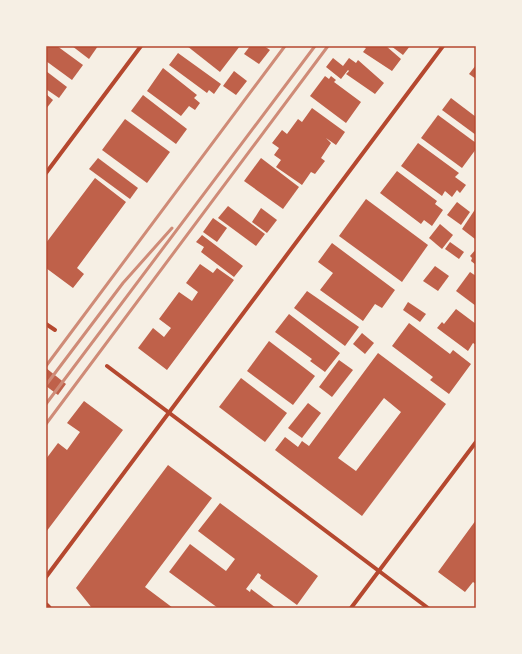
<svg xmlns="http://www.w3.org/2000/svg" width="522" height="654" viewBox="0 0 522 654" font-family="'Golos Text',sans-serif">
<rect width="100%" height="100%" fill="#f6efe4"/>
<g fill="#bf614a" fill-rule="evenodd">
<path d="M 46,46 L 57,46 L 83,65 L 72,80 L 46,61 Z"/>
<path d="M 72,46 L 98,46 L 89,59 Z"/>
<path d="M 187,46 L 240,46 L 220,72 Z"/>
<path d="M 250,46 L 264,46 L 270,50 L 259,64 L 244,54 Z"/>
<path d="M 362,46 L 386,46 L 401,59 L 392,71 L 363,52 L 366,48 Z"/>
<path d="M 391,46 L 410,46 L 403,55 Z"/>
<path d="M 178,53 L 221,84 L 214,94 L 209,90 L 207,93 L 169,65 Z"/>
<path d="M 333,58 L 343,66 L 349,58 L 356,63 L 358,60 L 384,83 L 375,94 L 346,74 L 349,71 L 348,70 L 341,79 L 326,67 Z"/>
<path d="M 476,65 L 476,79 L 469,74 Z"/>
<path d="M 163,68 L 197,95 L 194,98 L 200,103 L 195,110 L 189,106 L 181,116 L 147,91 Z"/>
<path d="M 46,71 L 67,87 L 59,98 L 46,89 Z"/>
<path d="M 234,71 L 247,81 L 236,95 L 223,86 Z"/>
<path d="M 325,76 L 329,79 L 331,76 L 336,80 L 334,82 L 361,102 L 346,123 L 310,96 Z"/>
<path d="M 46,94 L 53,100 L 46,109 Z"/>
<path d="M 143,95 L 187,129 L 176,144 L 131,111 Z"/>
<path d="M 451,98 L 476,117 L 476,135 L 442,110 Z"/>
<path d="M 312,108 L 345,132 L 336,145 L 326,138 L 331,143 L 321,158 L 325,161 L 315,174 L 311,172 L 302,185 L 276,167 L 281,160 L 274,155 L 279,148 L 272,143 L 282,130 L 287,134 L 298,119 L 302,122 Z"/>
<path d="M 438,115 L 476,143 L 476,149 L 462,168 L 421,138 Z"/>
<path d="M 125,119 L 170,152 L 147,183 L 102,150 Z"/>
<path d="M 418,143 L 459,173 L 455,177 L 466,185 L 460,193 L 457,190 L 452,197 L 445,191 L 442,196 L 401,166 Z"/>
<path d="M 98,158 L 138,188 L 130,199 L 89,169 Z"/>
<path d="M 261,158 L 299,187 L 283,209 L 244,181 Z"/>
<path d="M 397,171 L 437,201 L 435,204 L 443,210 L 432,226 L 424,220 L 421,224 L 380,193 Z"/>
<path d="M 95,178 L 126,202 L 77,268 L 84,274 L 73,288 L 46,268 L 46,243 Z"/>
<path d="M 366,199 L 428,245 L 402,282 L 339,236 Z"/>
<path d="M 457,202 L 470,212 L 461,225 L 447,215 Z"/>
<path d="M 228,206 L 265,234 L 256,246 L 218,218 Z"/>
<path d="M 261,208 L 277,220 L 267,233 L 252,222 Z"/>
<path d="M 476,208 L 476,238 L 475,239 L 462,229 Z"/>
<path d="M 213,218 L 227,228 L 217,242 L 203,232 Z"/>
<path d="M 440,224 L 453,235 L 442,249 L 429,238 Z"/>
<path d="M 202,235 L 243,266 L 234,277 L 201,252 L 204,247 L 196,242 Z"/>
<path d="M 450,242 L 464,252 L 459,259 L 445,249 Z"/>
<path d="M 332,243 L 395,290 L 382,308 L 375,304 L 363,321 L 320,290 L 333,273 L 318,262 Z"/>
<path d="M 476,249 L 476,265 L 471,261 L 472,258 L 470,256 Z"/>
<path d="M 200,264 L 213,273 L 217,268 L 234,280 L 167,370 L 138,348 L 153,328 L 164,337 L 171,328 L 159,319 L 179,292 L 192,301 L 198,292 L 186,283 Z"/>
<path d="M 435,266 L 449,276 L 438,291 L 423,281 Z"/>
<path d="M 470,272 L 476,276 L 476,306 L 456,291 Z"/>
<path d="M 307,291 L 359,327 L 345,346 L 294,308 Z"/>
<path d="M 408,302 L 426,314 L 420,322 L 403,310 Z"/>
<path d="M 456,309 L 476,324 L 476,345 L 473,343 L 468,351 L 437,328 L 442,322 L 444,324 Z"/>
<path d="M 289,314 L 340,353 L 325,372 L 310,361 L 312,359 L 275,332 Z"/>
<path d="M 409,323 L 450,354 L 453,350 L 471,364 L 449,394 L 430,380 L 433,377 L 392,346 Z"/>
<path d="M 362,333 L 374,343 L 365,354 L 353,344 Z"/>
<path d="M 269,341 L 315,376 L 293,405 L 247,371 Z"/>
<path d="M 378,353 L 446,404 L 362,516 L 275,450 L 285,437 L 298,447 L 302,441 L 309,446 ZM 384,398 L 401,412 L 356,471 L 338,458 Z"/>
<path d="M 339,360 L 353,370 L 332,397 L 319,387 Z"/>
<path d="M 46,368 L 66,384 L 58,395 L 46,386 Z"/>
<path d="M 241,378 L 287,413 L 265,442 L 219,407 Z"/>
<path d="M 84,401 L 123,430 L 46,532 L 46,459 L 58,443 L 67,450 L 80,432 L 67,423 Z"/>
<path d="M 308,403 L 321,413 L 302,438 L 288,428 Z"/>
<path d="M 168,465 L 212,498 L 145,587 L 173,608 L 92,608 L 76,588 Z"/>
<path d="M 220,503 L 318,576 L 297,605 L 260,578 L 261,575 L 258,573 L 246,589 L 250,592 L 251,589 L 276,608 L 218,608 L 169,572 L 190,544 L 226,571 L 235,559 L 198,531 Z"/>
<path d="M 476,520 L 476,584 L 473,582 L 465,592 L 438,572 Z"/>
</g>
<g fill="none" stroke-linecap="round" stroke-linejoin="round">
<g stroke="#b5482f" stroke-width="4">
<path d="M 46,173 L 141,46"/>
<path d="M 46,324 L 55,330"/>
<path d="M 107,366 L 428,608"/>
<path d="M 46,577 L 443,46"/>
<path d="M 351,608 L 476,442"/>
</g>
<path stroke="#b5482f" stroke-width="7" d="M 46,606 L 48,608"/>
<g stroke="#cf8b77" stroke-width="3">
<path d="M 46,366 L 285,46"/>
<path d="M 46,385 L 123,283 L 172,228"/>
<path d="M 46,404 L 315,46"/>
<path d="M 46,424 L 328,46"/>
</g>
</g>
<rect width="522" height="654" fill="none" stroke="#f6efe4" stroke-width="94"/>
<rect x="47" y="47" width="428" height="560" fill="none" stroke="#b5482f" stroke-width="1.5"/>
</svg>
